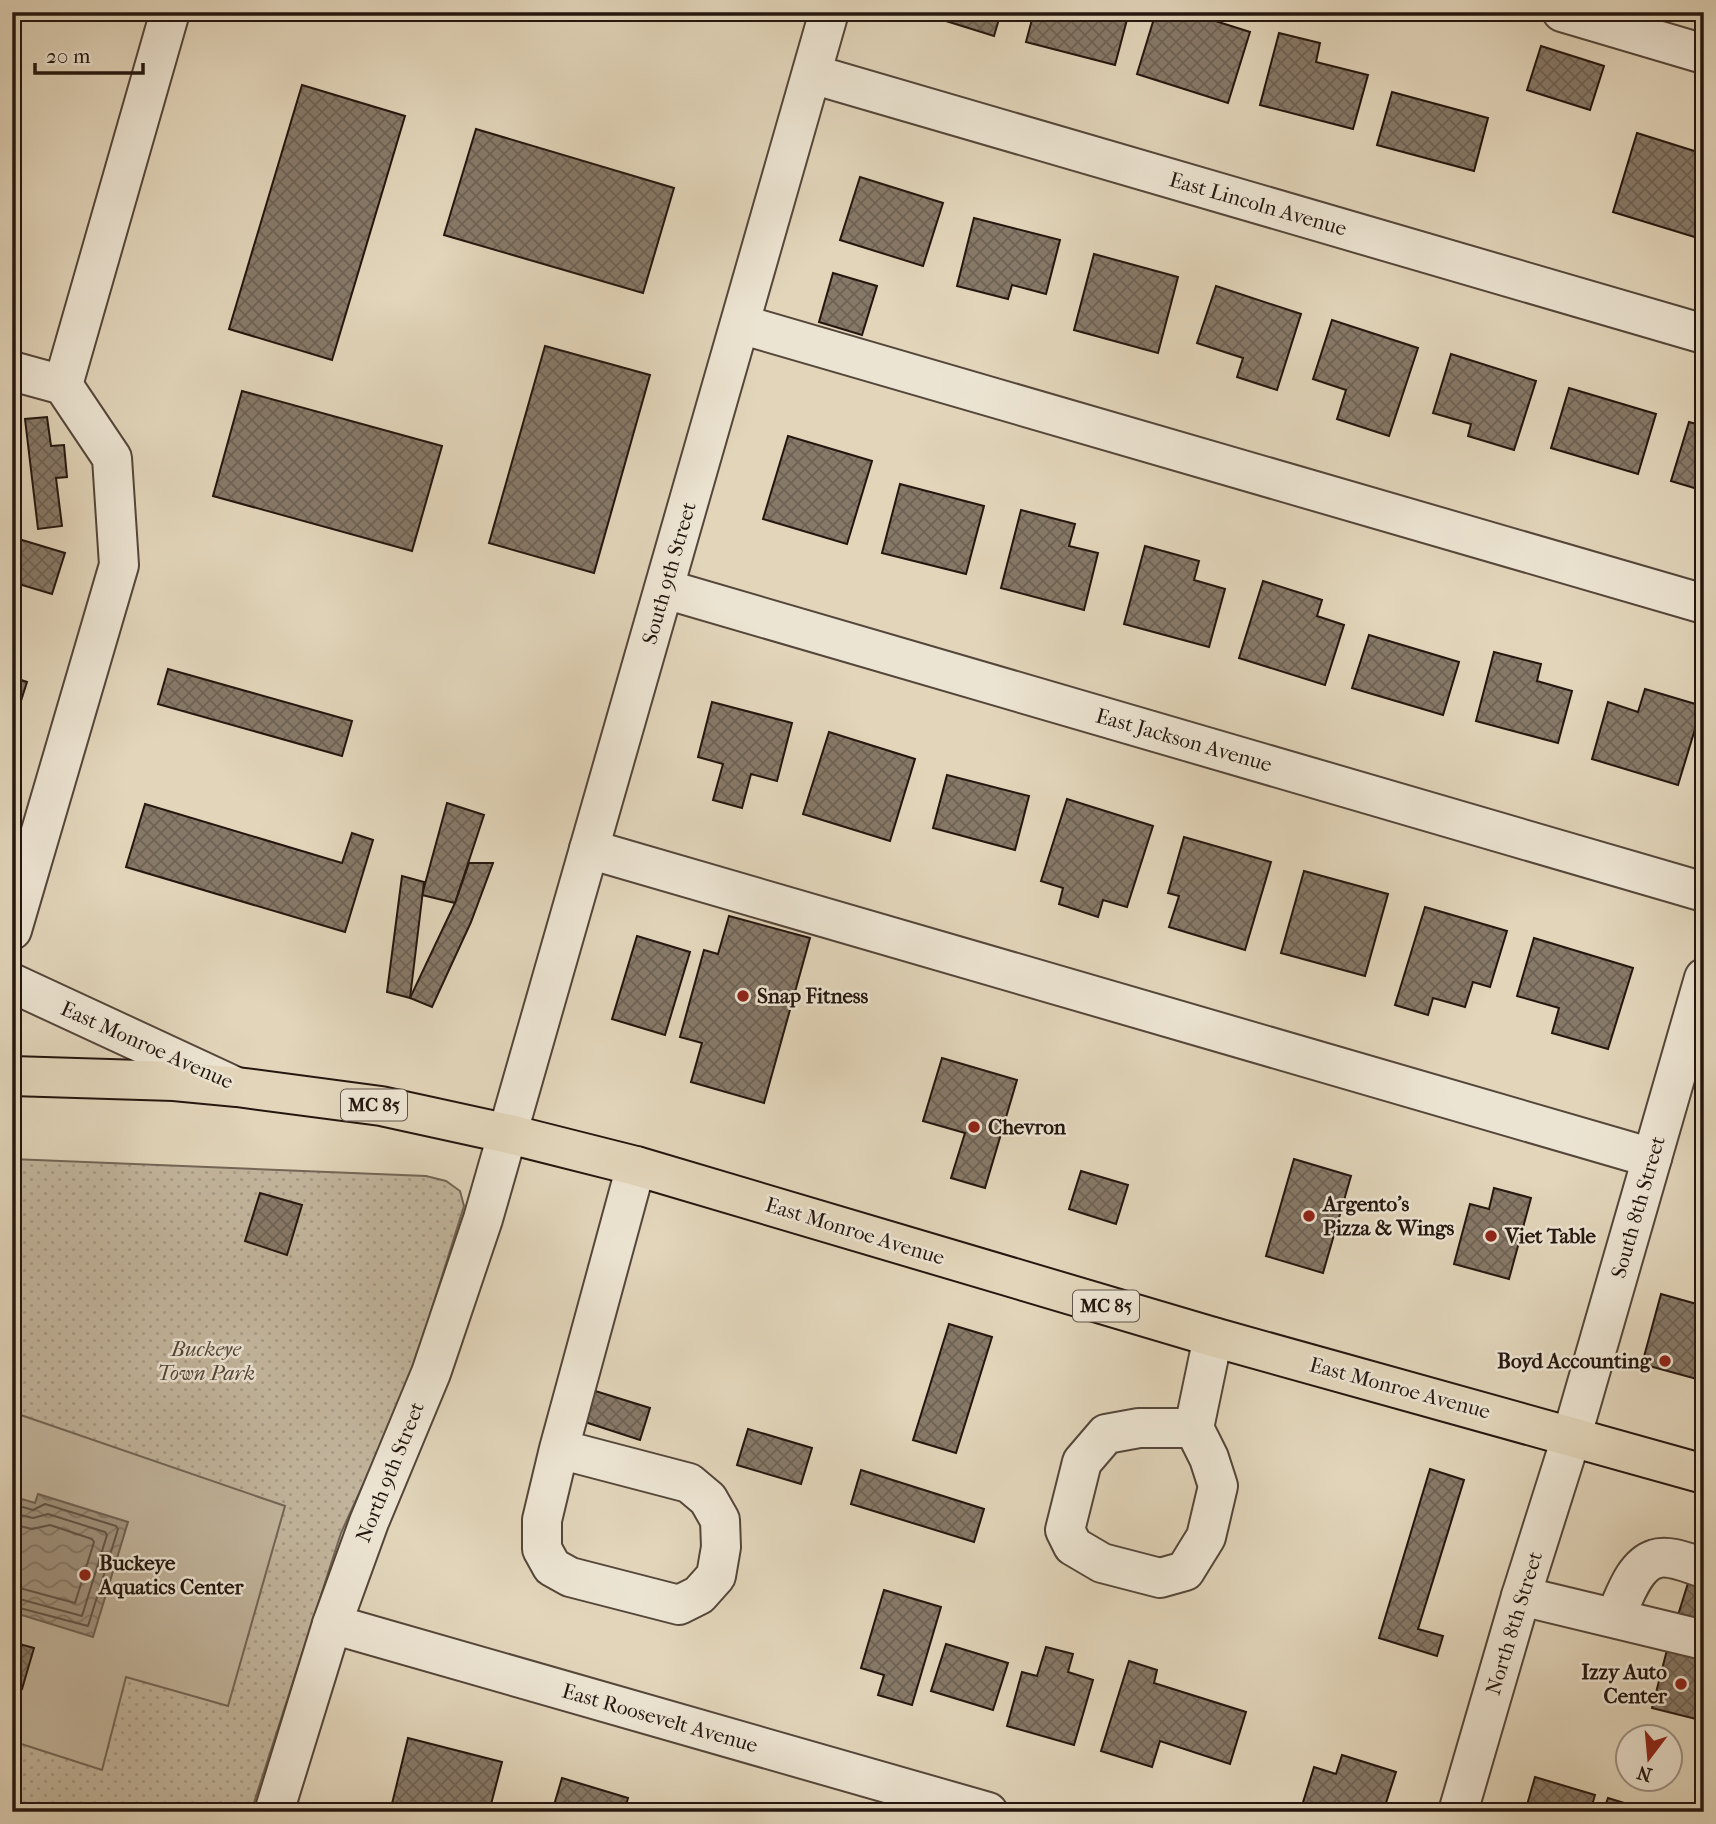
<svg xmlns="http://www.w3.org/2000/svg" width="1716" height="1824" viewBox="0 0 1716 1824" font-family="'IM FELL French Canon',serif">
<defs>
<pattern id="grass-dots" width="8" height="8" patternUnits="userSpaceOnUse" patternTransform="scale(1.75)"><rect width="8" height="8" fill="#c2b59d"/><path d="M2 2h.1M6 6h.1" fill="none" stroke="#a79b86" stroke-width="1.8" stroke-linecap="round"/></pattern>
<pattern id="water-waves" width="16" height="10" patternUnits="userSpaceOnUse" patternTransform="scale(1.75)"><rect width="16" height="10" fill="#a19480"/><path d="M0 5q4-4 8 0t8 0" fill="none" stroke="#837867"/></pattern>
<pattern id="building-cross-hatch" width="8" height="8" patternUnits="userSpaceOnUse" patternTransform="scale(1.75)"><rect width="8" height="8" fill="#877968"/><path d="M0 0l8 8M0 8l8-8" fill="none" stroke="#6e6254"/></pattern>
</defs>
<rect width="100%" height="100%" fill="#e2d5ba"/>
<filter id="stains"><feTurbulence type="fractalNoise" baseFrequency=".00286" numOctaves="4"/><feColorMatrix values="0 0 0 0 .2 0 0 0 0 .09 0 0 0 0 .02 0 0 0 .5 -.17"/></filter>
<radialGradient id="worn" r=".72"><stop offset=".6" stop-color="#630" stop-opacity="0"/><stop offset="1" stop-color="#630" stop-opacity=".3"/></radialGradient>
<path fill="url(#grass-dots)" stroke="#736656" stroke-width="2" d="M 12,1159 L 426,1176 L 446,1181 L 460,1191 L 464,1206 L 407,1388 L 341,1533 L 251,1812 L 12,1812 Z"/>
<path fill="#c2b59d" stroke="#736656" stroke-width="2" d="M 12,1412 L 285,1506 L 228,1706 L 126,1677 L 102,1770 L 12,1741 Z"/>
<path fill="url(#water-waves)" stroke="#6f6253" stroke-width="2" d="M 38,1494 L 128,1522 L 93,1637 L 12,1612 L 12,1496 L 35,1503 Z"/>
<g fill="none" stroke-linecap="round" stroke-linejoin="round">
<g stroke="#625548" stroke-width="2">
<path d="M 12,1504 L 33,1510 L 45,1504 L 116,1526 L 118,1529 L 88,1626 L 12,1606"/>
<path d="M 12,1513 L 33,1518 L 48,1514 L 105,1532 L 107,1535 L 82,1616 L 12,1597"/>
<path d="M 12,1524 L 32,1529 L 50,1525 L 92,1539 L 94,1542 L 75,1603 L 12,1586"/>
</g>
</g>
<g fill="url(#building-cross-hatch)" stroke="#24160f" stroke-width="2">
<path d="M 917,12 L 1001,12 L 994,36 Z"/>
<path d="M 1034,12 L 1129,12 L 1115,65 L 1026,42 Z"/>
<path d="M 1156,12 L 1187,12 L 1250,32 L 1228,103 L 1137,74 Z"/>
<path d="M 1279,33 L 1320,43 L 1316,62 L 1368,75 L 1353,129 L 1260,105 Z"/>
<path d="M 1541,46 L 1604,66 L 1590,110 L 1527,90 Z"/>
<path d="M 302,85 L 405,116 L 332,360 L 229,329 Z"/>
<path d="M 1392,92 L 1488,118 L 1474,171 L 1377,145 Z"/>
<path d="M 476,129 L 674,188 L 643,293 L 444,235 Z"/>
<path d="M 1637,133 L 1704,154 L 1704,240 L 1613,212 Z"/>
<path d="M 860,177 L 943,203 L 923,266 L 840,240 Z"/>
<path d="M 974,218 L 1060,240 L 1046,294 L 1012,285 L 1008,299 L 957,286 Z"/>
<path d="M 1094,254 L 1178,277 L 1158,353 L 1074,330 Z"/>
<path d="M 833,273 L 877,286 L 862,335 L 819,322 Z"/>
<path d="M 1216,286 L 1301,314 L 1277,390 L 1237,377 L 1243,358 L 1197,343 Z"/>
<path d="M 1332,320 L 1418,348 L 1389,436 L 1337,419 L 1346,390 L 1313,379 Z"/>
<path d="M 545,346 L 650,375 L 594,573 L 489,543 Z"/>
<path d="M 1451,354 L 1536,381 L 1514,450 L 1468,436 L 1471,424 L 1433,413 Z"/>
<path d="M 1569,388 L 1656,414 L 1638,474 L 1551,448 Z"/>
<path d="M 242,391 L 442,446 L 412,551 L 213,496 Z"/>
<path d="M 47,417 L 51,446 L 64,445 L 67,477 L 56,478 L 62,526 L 38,529 L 25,419 Z"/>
<path d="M 1689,422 L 1704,426 L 1704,491 L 1671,481 Z"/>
<path d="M 788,436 L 872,461 L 847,544 L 763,519 Z"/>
<path d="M 900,484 L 984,506 L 966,574 L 882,553 Z"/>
<path d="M 1021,510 L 1075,524 L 1069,546 L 1098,553 L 1084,610 L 1001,588 Z"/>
<path d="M 12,537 L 65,553 L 52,594 L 12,582 Z"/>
<path d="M 1145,546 L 1199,561 L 1194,580 L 1225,589 L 1209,647 L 1124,624 Z"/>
<path d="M 1263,581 L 1322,600 L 1317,616 L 1344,625 L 1325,685 L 1239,658 Z"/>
<path d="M 1369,635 L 1459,662 L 1443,715 L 1352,688 Z"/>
<path d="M 1494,652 L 1541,664 L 1537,681 L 1572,691 L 1558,743 L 1476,721 Z"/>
<path d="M 168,669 L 352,721 L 342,756 L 158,704 Z"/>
<path d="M 12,677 L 27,682 L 13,726 L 12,726 Z"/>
<path d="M 1645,689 L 1702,706 L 1678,785 L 1592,759 L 1608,702 L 1638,712 Z"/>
<path d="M 712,702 L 792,723 L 777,781 L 751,774 L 742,808 L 713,800 L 723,764 L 698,757 Z"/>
<path d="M 829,732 L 915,759 L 890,841 L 803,814 Z"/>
<path d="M 947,775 L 1029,796 L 1015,850 L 933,828 Z"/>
<path d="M 1067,799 L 1153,826 L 1127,907 L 1103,900 L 1098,917 L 1059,904 L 1063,888 L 1041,881 Z"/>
<path d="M 447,803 L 484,815 L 455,903 L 422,895 Z"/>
<path d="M 145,804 L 342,863 L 352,833 L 373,840 L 345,932 L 126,867 Z"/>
<path d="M 1184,837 L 1271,862 L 1245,950 L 1169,927 L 1179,896 L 1168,893 Z"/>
<path d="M 469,863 L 493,863 L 471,922 L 432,1007 L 410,998 L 455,903 Z"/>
<path d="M 1304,871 L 1388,894 L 1365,976 L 1281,953 Z"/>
<path d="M 402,876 L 424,882 L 410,998 L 387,992 Z"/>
<path d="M 1425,907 L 1507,931 L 1490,987 L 1473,982 L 1465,1007 L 1433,998 L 1428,1015 L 1395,1005 Z"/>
<path d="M 729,916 L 810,938 L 764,1103 L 691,1082 L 702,1043 L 680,1037 L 704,950 L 718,954 Z"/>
<path d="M 637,936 L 690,952 L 665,1035 L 612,1019 Z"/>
<path d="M 1534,938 L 1633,968 L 1608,1049 L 1552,1033 L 1559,1008 L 1517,996 Z"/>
<path d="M 942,1058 L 1017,1080 L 985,1188 L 951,1178 L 965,1133 L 923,1121 Z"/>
<path d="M 1294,1159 L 1351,1176 L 1323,1273 L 1266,1256 Z"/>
<path d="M 1081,1171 L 1128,1185 L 1116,1224 L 1069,1209 Z"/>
<path d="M 1494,1188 L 1531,1198 L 1509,1279 L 1454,1264 L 1470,1204 L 1489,1209 Z"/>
<path d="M 260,1193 L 302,1205 L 287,1255 L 245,1241 Z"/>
<path d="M 1661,1294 L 1704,1306 L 1704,1381 L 1642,1364 Z"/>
<path d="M 949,1324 L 992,1337 L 956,1453 L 913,1440 Z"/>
<path d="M 592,1390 L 650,1408 L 640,1440 L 582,1421 Z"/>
<path d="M 748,1429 L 812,1448 L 801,1484 L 737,1465 Z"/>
<path d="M 1430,1469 L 1464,1480 L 1418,1629 L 1443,1636 L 1437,1656 L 1379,1638 Z"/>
<path d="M 861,1470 L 984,1509 L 974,1542 L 851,1504 Z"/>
<path d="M 1689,1580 L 1704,1584 L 1704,1622 L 1678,1615 Z"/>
<path d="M 884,1590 L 941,1607 L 912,1705 L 878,1695 L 884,1675 L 861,1668 Z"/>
<path d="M 12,1642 L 34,1648 L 22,1689 L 12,1686 Z"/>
<path d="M 946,1644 L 1008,1663 L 993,1710 L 931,1691 Z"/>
<path d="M 1046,1647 L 1073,1654 L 1068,1672 L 1093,1680 L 1074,1745 L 1007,1726 L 1022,1672 L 1037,1676 Z"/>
<path d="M 1667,1650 L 1704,1660 L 1704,1721 L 1652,1708 Z"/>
<path d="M 1129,1661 L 1157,1670 L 1154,1683 L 1246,1712 L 1230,1764 L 1160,1741 L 1152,1767 L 1101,1751 Z"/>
<path d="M 408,1738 L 502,1762 L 489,1812 L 390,1812 Z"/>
<path d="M 1342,1755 L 1396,1772 L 1383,1812 L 1300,1812 L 1314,1767 L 1336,1774 Z"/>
<path d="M 1535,1777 L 1595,1795 L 1590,1812 L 1525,1812 Z"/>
<path d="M 562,1778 L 628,1798 L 624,1812 L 552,1812 Z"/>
<path d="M 1608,1798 L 1653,1812 L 1603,1812 Z"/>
<path d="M 640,1805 L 663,1812 L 637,1812 Z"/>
</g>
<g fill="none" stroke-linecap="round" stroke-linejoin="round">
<g stroke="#54463a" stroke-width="42">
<g id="minor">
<path d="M 1562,12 L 1704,54"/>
<path d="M 812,74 L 1704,334"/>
<path d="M 740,324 L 1704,604"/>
<path d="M 12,371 L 63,385 L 112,458 L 119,565 L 12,930"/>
<path d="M 63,385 L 170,12"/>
<path d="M 665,589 L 1704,892"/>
<path d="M 589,849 L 1652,1158"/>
<path d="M 12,983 L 232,1085"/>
<path d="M 1194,1428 L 1209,1458 L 1218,1486 L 1206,1537 L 1185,1571 L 1160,1578 L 1102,1563 L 1073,1546 L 1065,1530 L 1082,1462 L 1106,1434 L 1139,1428 L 1194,1428 L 1213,1337"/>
<path d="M 559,1449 L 689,1483 L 708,1499 L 720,1520 L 721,1547 L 716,1576 L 699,1595 L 679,1605 L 570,1577 L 552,1567 L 542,1549 L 542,1520 L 559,1449 L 636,1166"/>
<path d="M 1521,1596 L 1704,1640"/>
<path d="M 1615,1617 C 1624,1599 1633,1566 1655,1559 C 1669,1554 1690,1564 1704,1568"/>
<path d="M 332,1624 L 988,1812"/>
<path d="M 274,1812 L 332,1624 L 369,1522 L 431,1373 L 483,1219 L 829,12"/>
<path d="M 1458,1812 L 1521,1596 L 1572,1435 L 1704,978"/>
</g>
</g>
<g stroke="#24160f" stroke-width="42">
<path id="major" d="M 12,1076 L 174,1081 L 237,1087 L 381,1106 L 509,1134 L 636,1166 L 1213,1337 L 1704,1474"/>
</g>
<use href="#minor" stroke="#ece4d2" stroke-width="38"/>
<use href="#major" stroke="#e2d5ba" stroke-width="38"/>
</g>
<g fill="#8f2418" stroke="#ece4d2" stroke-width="2.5">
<circle cx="743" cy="996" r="7"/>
<circle cx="974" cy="1127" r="7"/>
<circle cx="1309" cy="1216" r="7"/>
<circle cx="1491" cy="1236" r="7"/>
<circle cx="1665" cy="1361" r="7"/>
<circle cx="85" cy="1575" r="7"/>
<circle cx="1681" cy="1684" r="7"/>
</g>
<g text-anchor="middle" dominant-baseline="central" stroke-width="5" stroke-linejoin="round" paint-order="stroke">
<g fill="#ece4d2" stroke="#60544a" stroke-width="2">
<rect x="341" y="1089.5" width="66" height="31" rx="5"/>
<rect x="1073" y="1290.5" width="66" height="31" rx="5"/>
</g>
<g font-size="19" font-weight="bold" fill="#24160f">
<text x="374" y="1105">MC 85</text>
<text x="1106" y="1306">MC 85</text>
</g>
<g font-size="21" fill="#24160f" stroke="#ece4d2">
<text transform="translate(1258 204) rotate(16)">East Lincoln Avenue</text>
<text transform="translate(669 573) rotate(-74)">South 9th Street</text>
<text transform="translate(1184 740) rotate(16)">East Jackson Avenue</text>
<text transform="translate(147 1045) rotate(24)">East Monroe Avenue</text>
<text transform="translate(1638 1207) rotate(-74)">South 8th Street</text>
<text transform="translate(855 1231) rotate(17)">East Monroe Avenue</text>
<text transform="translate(1400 1388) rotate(15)">East Monroe Avenue</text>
<text transform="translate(390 1472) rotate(-68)">North 9th Street</text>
<text transform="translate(1514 1623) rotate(-73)">North 8th Street</text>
<text transform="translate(660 1718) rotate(16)">East Roosevelt Avenue</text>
</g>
<g font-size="21" font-weight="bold" fill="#24160f" stroke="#ece4d2" text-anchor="start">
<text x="757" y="996">Snap Fitness</text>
<text x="988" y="1127">Chevron</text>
<text x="1323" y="1204">Argento's<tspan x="1323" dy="24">Pizza &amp; Wings</tspan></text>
<text x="1505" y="1236">Viet Table</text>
<text x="1651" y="1361" text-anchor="end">Boyd Accounting</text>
<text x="99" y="1563">Buckeye<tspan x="99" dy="24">Aquatics Center</tspan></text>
<text x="1667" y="1672" text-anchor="end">Izzy Auto<tspan x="1667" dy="24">Center</tspan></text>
</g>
<g font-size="21" font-style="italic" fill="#53463a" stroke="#ece4d2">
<text x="206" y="1349">Buckeye<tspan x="206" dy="24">Town Park</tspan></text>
</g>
</g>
<rect width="1716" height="1824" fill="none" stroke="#e2d5ba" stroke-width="42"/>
<rect x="14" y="14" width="1688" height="1796" fill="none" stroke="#24160f" stroke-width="3.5"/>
<rect x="21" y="21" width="1674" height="1782" fill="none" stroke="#24160f" stroke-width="2"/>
<g transform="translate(1649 1758) rotate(196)"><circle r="33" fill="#ece4d2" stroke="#9c9284" stroke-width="2"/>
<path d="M0-5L12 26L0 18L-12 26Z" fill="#8f2418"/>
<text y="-10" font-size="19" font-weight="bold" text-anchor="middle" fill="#24160f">N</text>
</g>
<path d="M35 63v10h108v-10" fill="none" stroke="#24160f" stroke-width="3.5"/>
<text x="46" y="63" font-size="21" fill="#24160f" stroke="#ece4d2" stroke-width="5" paint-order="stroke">20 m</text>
<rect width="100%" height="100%" filter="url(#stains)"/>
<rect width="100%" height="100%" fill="url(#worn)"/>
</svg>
